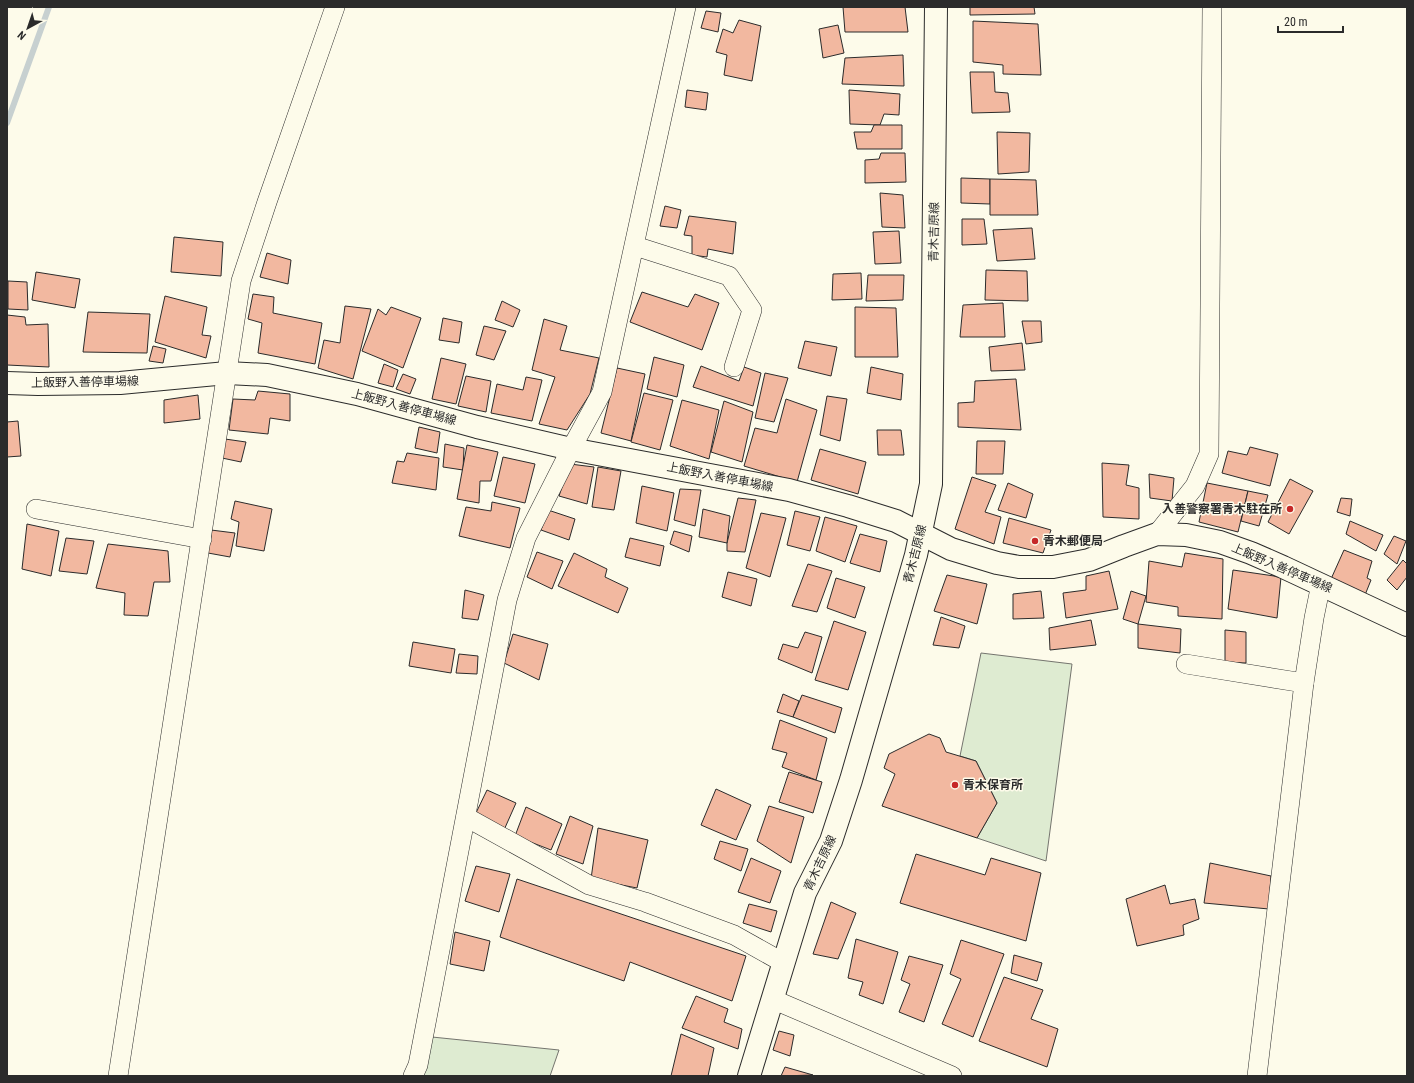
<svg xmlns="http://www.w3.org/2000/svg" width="1414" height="1083" viewBox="0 0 1414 1083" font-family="'Roboto Condensed','Noto Sans JP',sans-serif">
<rect width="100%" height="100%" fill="#fdfbea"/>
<g fill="#deebd1" stroke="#74746e">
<path d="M 981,653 L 1072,664 L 1046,861 L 977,838 L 997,803 L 976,761 L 960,756 Z"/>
<path d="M 432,1037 L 559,1050 L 550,1076 L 422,1076 Z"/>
</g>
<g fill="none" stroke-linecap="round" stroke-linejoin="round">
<path stroke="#c7d0d0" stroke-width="6" d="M 7,123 L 49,7"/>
</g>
<g fill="#f2b8a0" stroke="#2b2b2b">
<path d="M 843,7 L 905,7 L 908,32 L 845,32 Z"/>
<path d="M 970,7 L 1034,7 L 1035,14 L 970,15 Z"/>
<path d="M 706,11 L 721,13 L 718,32 L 701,28 Z"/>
<path d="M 739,20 L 761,26 L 752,81 L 724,75 L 727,55 L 716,52 L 723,29 L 733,33 Z"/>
<path d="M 973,21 L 1038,24 L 1041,75 L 1003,74 L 1003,65 L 973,62 Z"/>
<path d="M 838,25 L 844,53 L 823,58 L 819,29 Z"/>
<path d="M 903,55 L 904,86 L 842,84 L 845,58 Z"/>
<path d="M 970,72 L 994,72 L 995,92 L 1008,93 L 1010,112 L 972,113 Z"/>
<path d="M 687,90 L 708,93 L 706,110 L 685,107 Z"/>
<path d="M 849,90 L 900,94 L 899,115 L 884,114 L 880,125 L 850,124 Z"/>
<path d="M 874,125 L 902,125 L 902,149 L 857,149 L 854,132 L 871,132 Z"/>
<path d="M 997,132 L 1030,133 L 1029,172 L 998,174 Z"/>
<path d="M 881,153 L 905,153 L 906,182 L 865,183 L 865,160 L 879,159 Z"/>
<path d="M 961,178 L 990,179 L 990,204 L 961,203 Z"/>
<path d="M 990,179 L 1036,180 L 1038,215 L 990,215 Z"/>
<path d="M 880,193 L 903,195 L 905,228 L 882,227 Z"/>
<path d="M 665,206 L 681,210 L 677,228 L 660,226 Z"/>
<path d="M 689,216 L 736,222 L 733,254 L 708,249 L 707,257 L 692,255 L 692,236 L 684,235 Z"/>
<path d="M 962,219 L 984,219 L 987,244 L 962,245 Z"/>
<path d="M 1032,228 L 1035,259 L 997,261 L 993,230 Z"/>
<path d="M 899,231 L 901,263 L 875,264 L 873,232 Z"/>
<path d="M 174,237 L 223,242 L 221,276 L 171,272 Z"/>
<path d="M 267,253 L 291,260 L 288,284 L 260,277 Z"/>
<path d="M 986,270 L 1027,271 L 1028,301 L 985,300 Z"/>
<path d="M 36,272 L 80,279 L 75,308 L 32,300 Z"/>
<path d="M 861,273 L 862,299 L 832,300 L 833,274 Z"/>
<path d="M 868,275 L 904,275 L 903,300 L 866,301 Z"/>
<path d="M 8,281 L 27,282 L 28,310 L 8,309 Z"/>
<path d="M 642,292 L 688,307 L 695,294 L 719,303 L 702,350 L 630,322 Z"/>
<path d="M 253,294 L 274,297 L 273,313 L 322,323 L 315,364 L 258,353 L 262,323 L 248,319 Z"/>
<path d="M 165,296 L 207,307 L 202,335 L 211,336 L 206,358 L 155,342 Z"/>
<path d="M 502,301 L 520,310 L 513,327 L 495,320 Z"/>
<path d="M 1003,303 L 1005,337 L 960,337 L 963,305 Z"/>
<path d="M 345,306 L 371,309 L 353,379 L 318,368 L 324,340 L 340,343 Z"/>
<path d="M 391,307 L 421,318 L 403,368 L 362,351 L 378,309 L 386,315 Z"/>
<path d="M 855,307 L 896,308 L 898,357 L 855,357 Z"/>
<path d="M 88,312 L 150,314 L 147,353 L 83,352 Z"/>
<path d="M 7,315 L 25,317 L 26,325 L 48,324 L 49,367 L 7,365 Z"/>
<path d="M 443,318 L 462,322 L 459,343 L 439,340 Z"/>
<path d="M 544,319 L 567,326 L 560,350 L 599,358 L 590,394 L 567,430 L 539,424 L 555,377 L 532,370 Z"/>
<path d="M 1022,321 L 1041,321 L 1042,342 L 1026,344 Z"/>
<path d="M 484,326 L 506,331 L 494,360 L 476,355 Z"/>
<path d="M 805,341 L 837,347 L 831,376 L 798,368 Z"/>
<path d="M 1022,343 L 1025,370 L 991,371 L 989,347 Z"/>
<path d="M 153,346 L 166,349 L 163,363 L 149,361 Z"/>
<path d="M 654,357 L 684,365 L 677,397 L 647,389 Z"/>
<path d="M 441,358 L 466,364 L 456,404 L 432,399 Z"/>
<path d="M 384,364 L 398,370 L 393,387 L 378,383 Z"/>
<path d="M 701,366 L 739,381 L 744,367 L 761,373 L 753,406 L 693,387 Z"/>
<path d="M 871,367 L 903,374 L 901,400 L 867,393 Z"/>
<path d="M 617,368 L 645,374 L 631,441 L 601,433 Z"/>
<path d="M 765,373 L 788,378 L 774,422 L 755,418 Z"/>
<path d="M 403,374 L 416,379 L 410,394 L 396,389 Z"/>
<path d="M 466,376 L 491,381 L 486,412 L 458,406 Z"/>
<path d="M 526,377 L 542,380 L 532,421 L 491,413 L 497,384 L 523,390 Z"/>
<path d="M 1016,379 L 1021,430 L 958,427 L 958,403 L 974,402 L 975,381 Z"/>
<path d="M 258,391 L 290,394 L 290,421 L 270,418 L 268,434 L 229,430 L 233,399 L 255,400 Z"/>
<path d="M 644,393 L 673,400 L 660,450 L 631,442 Z"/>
<path d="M 198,395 L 200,419 L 164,423 L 164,400 Z"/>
<path d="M 827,396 L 847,399 L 840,441 L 820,435 Z"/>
<path d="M 786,399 L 817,410 L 797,482 L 744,466 L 755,428 L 777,433 Z"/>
<path d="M 682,400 L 719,410 L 709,459 L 670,446 Z"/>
<path d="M 724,401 L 753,412 L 742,462 L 711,452 Z"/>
<path d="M 18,421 L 21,456 L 7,457 L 7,422 Z"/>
<path d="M 419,427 L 440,432 L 437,453 L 415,448 Z"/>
<path d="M 877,430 L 901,430 L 904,455 L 878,455 Z"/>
<path d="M 225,439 L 246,442 L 241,462 L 222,458 Z"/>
<path d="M 977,441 L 1005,441 L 1003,474 L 976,474 Z"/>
<path d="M 445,444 L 464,448 L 463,470 L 443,467 Z"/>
<path d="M 467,445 L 498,452 L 491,481 L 480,481 L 479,503 L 457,499 Z"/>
<path d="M 1250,447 L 1278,454 L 1270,486 L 1222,473 L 1228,451 L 1247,455 Z"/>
<path d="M 820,449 L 866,462 L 858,494 L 811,480 Z"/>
<path d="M 407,453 L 439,458 L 436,490 L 392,483 L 397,461 L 404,462 Z"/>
<path d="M 503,457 L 535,464 L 525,503 L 494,496 Z"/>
<path d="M 1102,463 L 1129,465 L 1126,485 L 1139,488 L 1139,519 L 1103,517 Z"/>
<path d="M 570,464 L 594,467 L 587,504 L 559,496 Z"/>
<path d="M 598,467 L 621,471 L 614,510 L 592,507 Z"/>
<path d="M 1149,474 L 1174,478 L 1172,501 L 1150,498 Z"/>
<path d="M 972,477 L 996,485 L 985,512 L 1001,517 L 994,544 L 955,529 Z"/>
<path d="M 1290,479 L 1313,491 L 1289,534 L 1268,522 Z"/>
<path d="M 1008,483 L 1033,494 L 1026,518 L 998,510 Z"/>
<path d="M 1207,483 L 1248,491 L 1238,532 L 1199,522 Z"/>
<path d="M 642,486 L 674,493 L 667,531 L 636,523 Z"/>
<path d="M 680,489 L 701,490 L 695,526 L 674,520 Z"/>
<path d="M 1248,491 L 1268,495 L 1259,526 L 1241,521 Z"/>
<path d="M 738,498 L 756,500 L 745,552 L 727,551 L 727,543 Z"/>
<path d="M 1341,498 L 1352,499 L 1350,516 L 1337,512 Z"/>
<path d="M 235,501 L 272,509 L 264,551 L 236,546 L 239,522 L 231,519 Z"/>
<path d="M 492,502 L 520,508 L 510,548 L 459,536 L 466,507 L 491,511 Z"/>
<path d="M 703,509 L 730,516 L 727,543 L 699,537 Z"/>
<path d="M 548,510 L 575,519 L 569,540 L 541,530 Z"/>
<path d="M 795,511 L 820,517 L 810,551 L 787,545 Z"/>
<path d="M 761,513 L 786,518 L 770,577 L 746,568 Z"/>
<path d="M 825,517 L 857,526 L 845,562 L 816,551 Z"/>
<path d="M 1009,518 L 1051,530 L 1043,553 L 1003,543 Z"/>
<path d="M 1350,521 L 1383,535 L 1376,551 L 1346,534 Z"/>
<path d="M 27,524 L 59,531 L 51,576 L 22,569 Z"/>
<path d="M 211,530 L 235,533 L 230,557 L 208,553 Z"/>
<path d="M 674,531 L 692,536 L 689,552 L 670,544 Z"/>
<path d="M 860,534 L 887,541 L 880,572 L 850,563 Z"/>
<path d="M 1394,536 L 1406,541 L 1397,564 L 1384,554 Z"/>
<path d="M 66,538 L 94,541 L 87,574 L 59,571 Z"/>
<path d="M 630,538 L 664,546 L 660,566 L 625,557 Z"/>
<path d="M 108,544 L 168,551 L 170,582 L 154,582 L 148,616 L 124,615 L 125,593 L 96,588 Z"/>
<path d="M 1344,550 L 1372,561 L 1367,578 L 1371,580 L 1365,595 L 1331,579 Z"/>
<path d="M 537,552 L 563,561 L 552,589 L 527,577 Z"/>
<path d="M 574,553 L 607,569 L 605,577 L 628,588 L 618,613 L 558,586 Z"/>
<path d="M 1185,553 L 1223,559 L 1222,619 L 1178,616 L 1178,607 L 1146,602 L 1149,561 L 1182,567 Z"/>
<path d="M 1403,560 L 1407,564 L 1407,577 L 1397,590 L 1387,580 Z"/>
<path d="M 808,564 L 832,571 L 817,612 L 792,606 Z"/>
<path d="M 1233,570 L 1281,577 L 1277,618 L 1228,609 Z"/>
<path d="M 1109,571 L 1118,609 L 1066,618 L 1063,593 L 1086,590 L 1086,576 Z"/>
<path d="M 728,572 L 757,579 L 751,606 L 722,597 Z"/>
<path d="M 947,575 L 987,584 L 977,624 L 934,611 Z"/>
<path d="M 836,578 L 865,587 L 855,618 L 827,608 Z"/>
<path d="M 465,590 L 484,595 L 478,620 L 462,618 Z"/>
<path d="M 1041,591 L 1044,618 L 1013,619 L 1013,594 Z"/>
<path d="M 1131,591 L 1146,596 L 1138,624 L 1123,619 Z"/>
<path d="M 941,617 L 965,626 L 959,648 L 933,645 Z"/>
<path d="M 1091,620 L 1096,645 L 1050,650 L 1049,628 Z"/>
<path d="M 834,621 L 866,632 L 848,690 L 815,680 Z"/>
<path d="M 1138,624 L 1181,629 L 1180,653 L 1138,648 Z"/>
<path d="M 1225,630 L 1246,632 L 1246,663 L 1225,662 Z"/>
<path d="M 805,632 L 822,637 L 812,673 L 778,659 L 783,644 L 798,648 Z"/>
<path d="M 513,634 L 548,644 L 539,680 L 504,663 Z"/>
<path d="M 413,642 L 455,649 L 451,673 L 409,666 Z"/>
<path d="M 459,654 L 478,656 L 477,674 L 456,673 Z"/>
<path d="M 783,694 L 799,701 L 793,717 L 777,712 Z"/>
<path d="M 802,695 L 842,708 L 835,733 L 793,717 Z"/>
<path d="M 780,720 L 827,738 L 816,780 L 782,767 L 787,753 L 772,749 Z"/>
<path d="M 929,734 L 940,738 L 946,752 L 976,761 L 997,803 L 977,838 L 882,806 L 895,774 L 884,768 L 889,754 Z"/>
<path d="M 789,772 L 822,782 L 813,813 L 779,802 Z"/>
<path d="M 716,789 L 751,805 L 736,840 L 701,825 Z"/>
<path d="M 487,790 L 516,803 L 504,830 L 475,815 Z"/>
<path d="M 769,806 L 804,817 L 791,863 L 757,841 Z"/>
<path d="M 526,807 L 562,824 L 551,850 L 515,836 Z"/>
<path d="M 570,816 L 593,826 L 583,864 L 556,854 Z"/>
<path d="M 598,828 L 648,840 L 637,888 L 591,879 Z"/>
<path d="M 720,841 L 748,849 L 741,871 L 714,859 Z"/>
<path d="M 916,854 L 985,875 L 991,858 L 1041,873 L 1026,941 L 900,903 Z"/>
<path d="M 751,858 L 781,871 L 770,903 L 738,892 Z"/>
<path d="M 1210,863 L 1271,876 L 1269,909 L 1204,903 Z"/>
<path d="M 476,866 L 510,874 L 499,912 L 465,901 Z"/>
<path d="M 517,879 L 746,956 L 732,1001 L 630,962 L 624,981 L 500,937 Z"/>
<path d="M 1165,885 L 1170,904 L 1195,899 L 1199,919 L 1183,925 L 1184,935 L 1137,946 L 1126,899 Z"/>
<path d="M 831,902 L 856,913 L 838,959 L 813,954 Z"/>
<path d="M 749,904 L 777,911 L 771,932 L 743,923 Z"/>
<path d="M 455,932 L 490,941 L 484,971 L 450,964 Z"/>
<path d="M 856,939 L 898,952 L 883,1004 L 859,995 L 863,982 L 848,978 Z"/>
<path d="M 961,940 L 1004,954 L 973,1037 L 942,1024 L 961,979 L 950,974 Z"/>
<path d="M 1014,955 L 1042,963 L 1037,981 L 1011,973 Z"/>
<path d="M 909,956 L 943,965 L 924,1022 L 899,1012 L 910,984 L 901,980 Z"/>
<path d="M 1004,977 L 1043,990 L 1031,1019 L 1058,1029 L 1047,1067 L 979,1041 Z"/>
<path d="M 696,996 L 728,1009 L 724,1022 L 742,1029 L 738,1049 L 682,1028 Z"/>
<path d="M 779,1031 L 794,1035 L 790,1056 L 773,1050 Z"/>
<path d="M 681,1034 L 714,1048 L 708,1076 L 671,1076 Z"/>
<path d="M 785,1067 L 813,1075 L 781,1076 Z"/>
</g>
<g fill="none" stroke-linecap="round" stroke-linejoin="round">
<g stroke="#2b2b2b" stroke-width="20">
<g id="street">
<path d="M 635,246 L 729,276 L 752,310 L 734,367"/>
<path d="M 36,509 L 202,539"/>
<path d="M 1157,534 L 1195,486 L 1209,454 L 1212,7"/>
<path d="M 1186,664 L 1304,683"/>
<path d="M 466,817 L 589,885 L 645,902 L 734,935 L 784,963"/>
<path d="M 772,999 L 952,1076"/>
<path d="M 118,1076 L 241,281 L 267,202 L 335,7"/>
<path d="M 413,1076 L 418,1065 L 507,600 L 526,538 L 571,449 L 602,392 L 686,7"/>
<path d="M 1257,1076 L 1304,683 L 1314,618 L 1321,584"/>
</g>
</g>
<g stroke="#2b2b2b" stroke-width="24">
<g id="secondary">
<path d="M 7,383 L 38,384 L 120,383 L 227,373 L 267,375 L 357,394 L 477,427 L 571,449 L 789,490 L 848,506 L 896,521 L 951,549 L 997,563 L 1019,567 L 1053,567 L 1089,560 L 1124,546 L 1157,534 L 1186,535 L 1220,542 L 1251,553 L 1283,567 L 1407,625"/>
<path d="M 749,1076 L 805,893 L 831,841 L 851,780 L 916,555 L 931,484 L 936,7"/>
</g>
</g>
<use href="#street" stroke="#fdfbea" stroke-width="19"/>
<use href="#secondary" stroke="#fdfbea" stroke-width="22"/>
</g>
<g fill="#c62828" stroke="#fdfbea" stroke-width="1.5">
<circle cx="1290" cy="509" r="4"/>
<circle cx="1035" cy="541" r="4"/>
<circle cx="955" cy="785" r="4"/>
</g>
<g text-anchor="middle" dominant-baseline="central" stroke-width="3" stroke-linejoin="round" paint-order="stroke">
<g font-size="12" fill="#2b2b2b" stroke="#fdfbea">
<text transform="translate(934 232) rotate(-89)">青木吉原線</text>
<text transform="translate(85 382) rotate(-1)">上飯野入善停車場線</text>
<text transform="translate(404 407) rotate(15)">上飯野入善停車場線</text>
<text transform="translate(720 477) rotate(11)">上飯野入善停車場線</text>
<text transform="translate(915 554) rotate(-76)">青木吉原線</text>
<text transform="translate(1282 568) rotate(23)">上飯野入善停車場線</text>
<text transform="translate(820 863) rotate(-65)">青木吉原線</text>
</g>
<g font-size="12" font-weight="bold" fill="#2b2b2b" stroke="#fdfbea" text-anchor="start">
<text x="1282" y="509" text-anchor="end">入善警察署青木駐在所</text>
<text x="1043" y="541">青木郵便局</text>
<text x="963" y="785">青木保育所</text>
</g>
</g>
<rect width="1414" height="1083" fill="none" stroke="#2b2b2b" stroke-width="16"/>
<g transform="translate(28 28) rotate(220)" stroke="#fdfbea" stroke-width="3" paint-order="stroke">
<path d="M0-3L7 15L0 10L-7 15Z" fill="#2b2b2b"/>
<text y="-6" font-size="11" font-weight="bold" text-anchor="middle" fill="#2b2b2b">N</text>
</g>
<path d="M1278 26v6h65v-6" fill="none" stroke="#2b2b2b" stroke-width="2"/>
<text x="1284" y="26" font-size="12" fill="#2b2b2b" stroke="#fdfbea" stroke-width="3" paint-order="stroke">20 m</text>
</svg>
